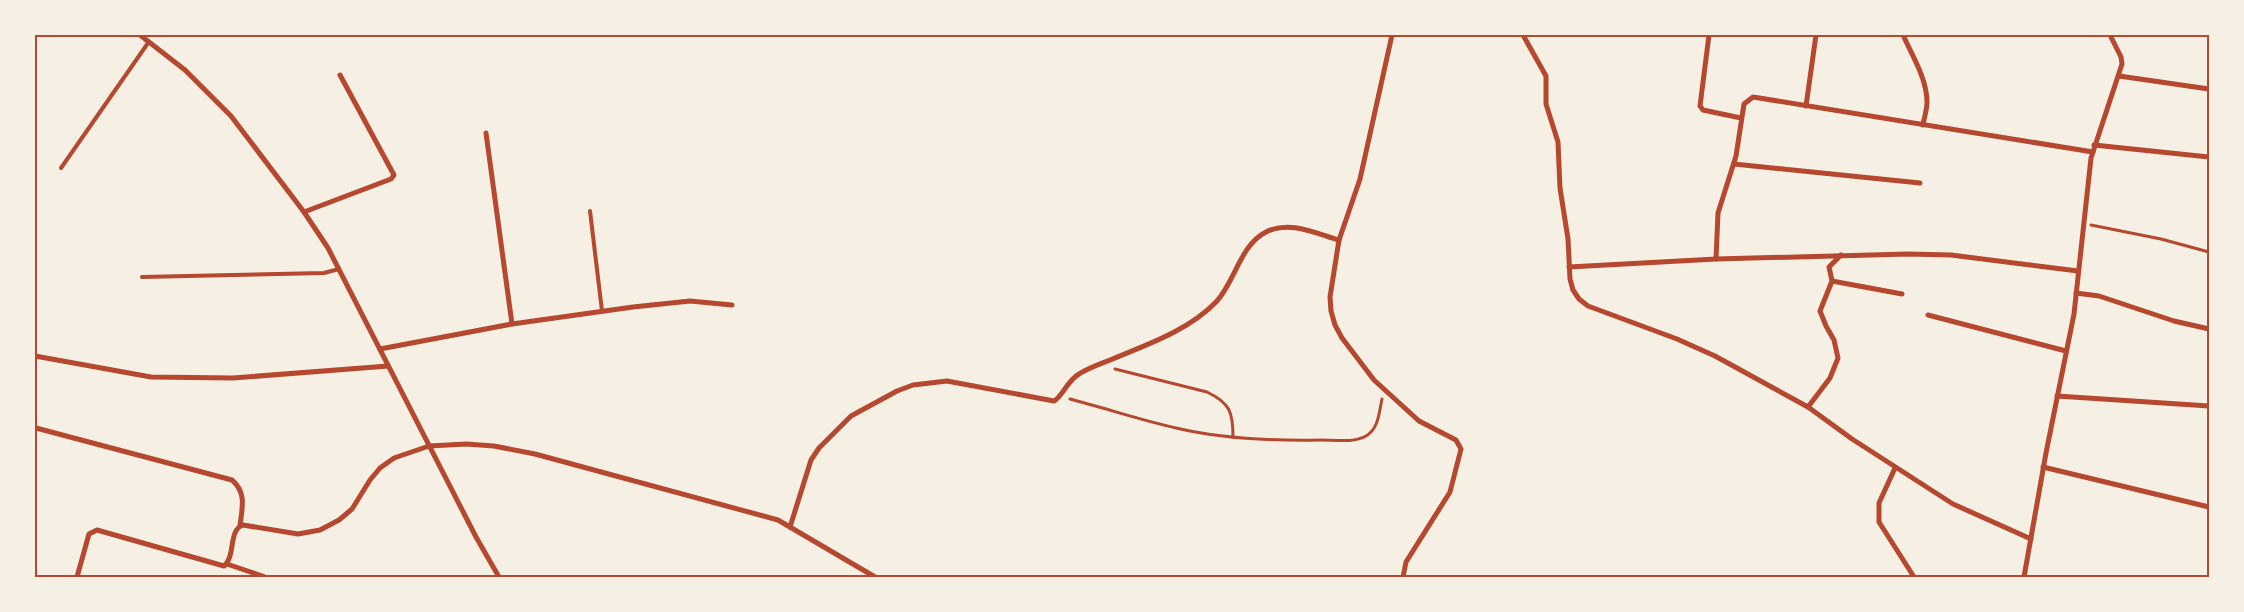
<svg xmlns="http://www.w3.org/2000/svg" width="2244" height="612" viewBox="0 0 2244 612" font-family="Overpass,sans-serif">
<rect width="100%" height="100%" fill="#f6efe4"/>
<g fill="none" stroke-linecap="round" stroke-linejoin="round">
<g stroke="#b5482f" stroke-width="3">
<path d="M 2091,225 L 2161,239 L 2209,252"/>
<path d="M 1115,369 L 1207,392 C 1230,403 1233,412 1233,437"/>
<path d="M 1070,399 C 1105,408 1140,420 1176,428 C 1223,439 1273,441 1321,440 C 1334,440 1354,443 1366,436 C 1379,428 1379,412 1382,399"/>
</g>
<g stroke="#b5482f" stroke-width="4">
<path d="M 61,168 L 148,43"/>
<path d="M 590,211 L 602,311"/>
<path d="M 142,277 L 324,273 L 339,269"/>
</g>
<g stroke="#b5482f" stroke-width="5">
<path d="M 140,35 L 185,70 L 231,116 L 304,212 L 328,248 L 476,537 L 499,577"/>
<path d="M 1392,35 L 1360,179 L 1339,240 L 1330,297 L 1331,311 L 1335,325 L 1342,338 L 1374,380 L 1419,421 L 1456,440 L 1461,449 L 1450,492 L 1406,562 L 1403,577"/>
<path d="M 1523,35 L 1546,76 L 1546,104 L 1558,142 L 1560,188 L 1568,239 L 1570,279 L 1573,290 L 1579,299 L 1588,306 L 1677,339 L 1715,356 L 1808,407 L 1852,439 L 1953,504 L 2031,539"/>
<path d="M 1709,35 L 1700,106 L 1703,110 L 1741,118"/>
<path d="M 1903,35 C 1912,55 1927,79 1927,102 C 1927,110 1924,118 1923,125"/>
<path d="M 2119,76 L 2209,89"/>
<path d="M 1806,106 L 1816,35"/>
<path d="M 486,133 L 512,324"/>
<path d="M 2094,145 L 2209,157"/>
<path d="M 1734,164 L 1920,183"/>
<path d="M 304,212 L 391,179 L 394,175 L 340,75"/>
<path d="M 1716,259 L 1718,213 L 1736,156 L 1744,104 L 1753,97 L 2093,152"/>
<path d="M 1569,267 L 1716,259 L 1908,254 L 1951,255 L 2078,271"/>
<path d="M 1832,281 L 1902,294"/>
<path d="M 2076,293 L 2099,296 L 2174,321 L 2209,329"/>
<path d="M 1928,315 L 2066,351"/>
<path d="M 380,349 L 512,324 L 633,307 L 690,301 L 732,305"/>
<path d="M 35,356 L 151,377 L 233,378 L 388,366"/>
<path d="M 2057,396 L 2209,406"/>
<path d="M 1808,407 L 1830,378 L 1838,358 L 1834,340 L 1826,326 L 1820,311 L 1832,281 L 1829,267 L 1841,255"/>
<path d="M 36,428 L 232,480 C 247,493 242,508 240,526"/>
<path d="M 2043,467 L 2209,507"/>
<path d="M 1895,468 L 1879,503 L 1879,522 L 1914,577"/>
<path d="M 790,527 L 811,460 L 819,448 L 851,416 L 897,391 L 913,385 L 947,381 L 1054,401 C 1062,397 1067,381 1079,374 C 1088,368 1100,364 1110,360 C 1146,345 1188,331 1216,302 C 1235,282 1240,245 1266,232 C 1289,220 1315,233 1339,240"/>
<path d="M 227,564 L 265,577"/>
<path d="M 77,577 L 89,534 L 97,530 L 224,566 C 236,556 228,530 243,525 L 298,534 L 320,530 L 339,520 L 352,509 L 370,480 L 380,468 L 394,458 L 429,446 L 466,444 L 494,446 L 535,454 L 778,520 L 875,577"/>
<path d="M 2024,577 L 2046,453 L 2074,314 L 2091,158 L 2122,64 L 2121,57 L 2110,35"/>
</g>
</g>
<rect width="2244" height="612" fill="none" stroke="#f6efe4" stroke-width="72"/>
<rect x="36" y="36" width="2172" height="540" fill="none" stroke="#b5482f" stroke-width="2"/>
</svg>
